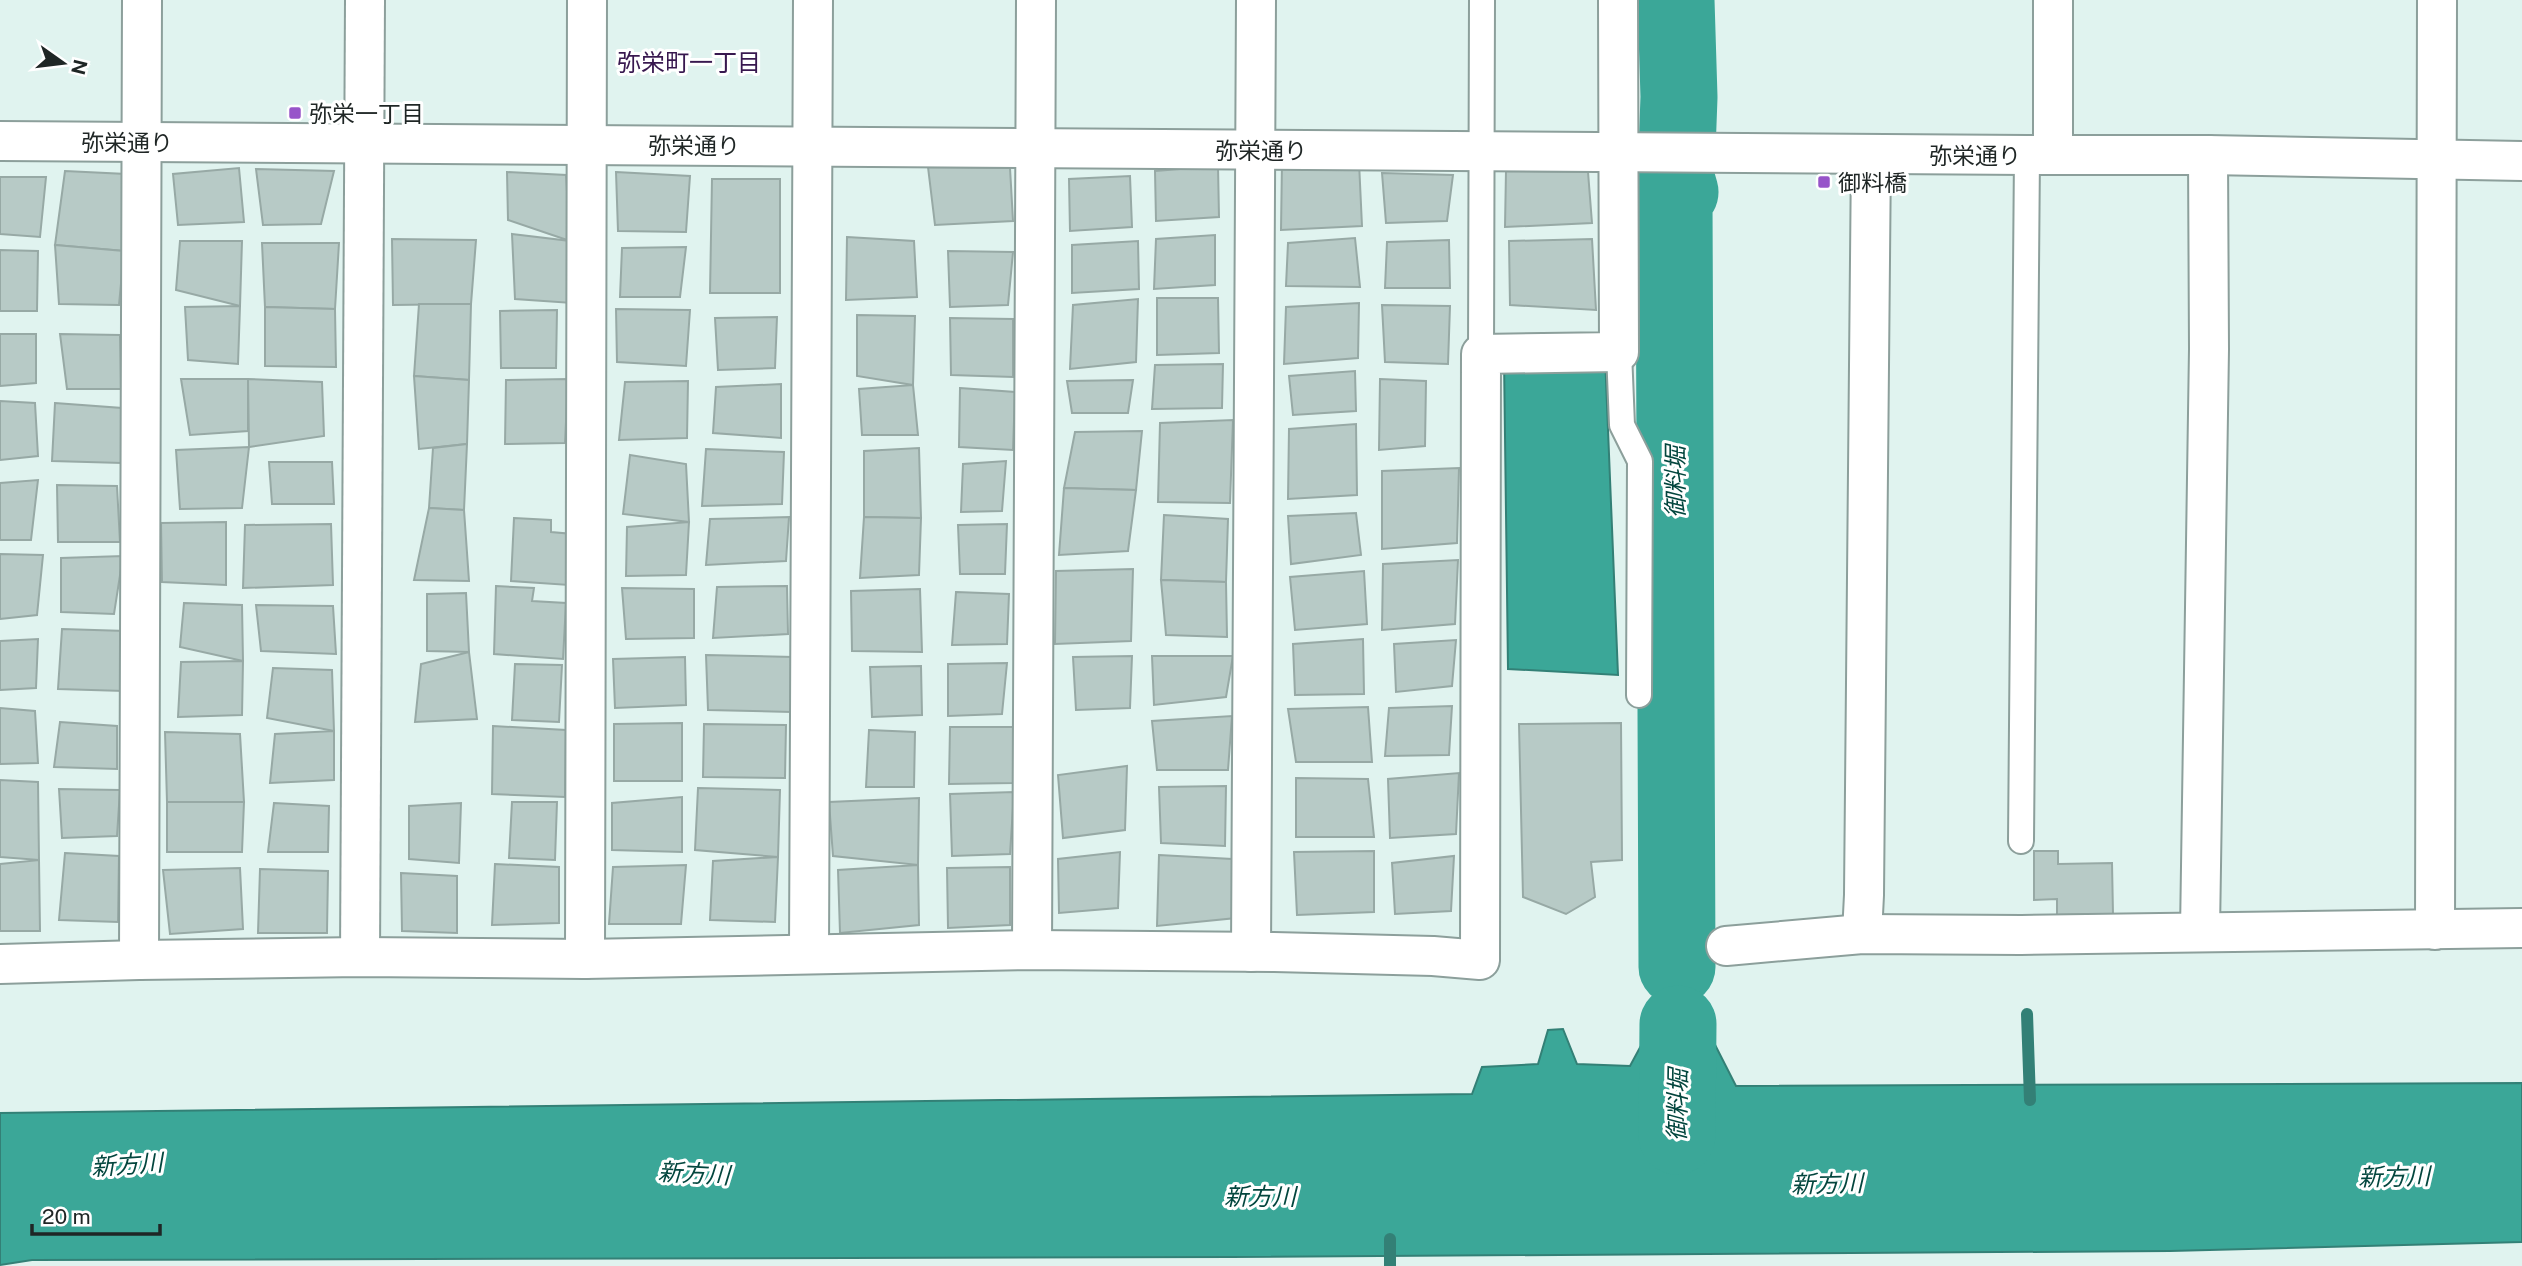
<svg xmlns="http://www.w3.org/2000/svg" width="2522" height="1266" viewBox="0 0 2522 1266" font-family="'Public Sans','Noto Sans JP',sans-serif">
<rect width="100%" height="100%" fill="#e0f3ef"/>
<g fill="#3ba798" stroke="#338076" stroke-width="2">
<path d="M 1605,356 L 1618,675 L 1508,669 L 1504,357 Z"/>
<path d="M 1563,1029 L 1577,1064 L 1630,1066 L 1650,1029 L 1707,1029 L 1736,1086 L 2522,1083 L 2522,1242 L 2170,1251 L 1231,1257 L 32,1260 L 0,1265 L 0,1113 L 1472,1094 L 1482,1067 L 1538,1064 L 1548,1030 Z"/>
</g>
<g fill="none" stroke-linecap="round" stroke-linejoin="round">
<g stroke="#338076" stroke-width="12">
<path d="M 2027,1014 L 2030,1100"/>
<path d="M 1390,1266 L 1390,1239"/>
</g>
<g stroke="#3ba798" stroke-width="77">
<path d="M 1676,0 L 1679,97 L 1676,178 L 1680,192 L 1674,198 L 1677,967"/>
<path d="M 1677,1136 L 1678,1024"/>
</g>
</g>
<g fill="#b7cac6" stroke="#97a9a5" stroke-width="2">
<path d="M 1282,162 L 1359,162 L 1362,226 L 1281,230 Z"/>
<path d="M 1218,166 L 1219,217 L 1156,221 L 1155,171 Z"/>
<path d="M 928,167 L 1010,168 L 1013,221 L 935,225 Z"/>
<path d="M 239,168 L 244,222 L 178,225 L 173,174 Z"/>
<path d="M 256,169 L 334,171 L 321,224 L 263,225 Z"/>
<path d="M 65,171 L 126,174 L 124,251 L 55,245 Z"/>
<path d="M 1506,171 L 1588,172 L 1592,223 L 1505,227 Z"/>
<path d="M 507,172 L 566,175 L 570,241 L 508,220 Z"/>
<path d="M 616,172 L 690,176 L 686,232 L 618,231 Z"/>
<path d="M 1382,173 L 1453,175 L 1447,221 L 1386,223 Z"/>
<path d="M 1130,176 L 1132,227 L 1070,231 L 1069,179 Z"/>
<path d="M 0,177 L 46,177 L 40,237 L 0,234 Z"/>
<path d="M 712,179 L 780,179 L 780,293 L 710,293 Z"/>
<path d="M 512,234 L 570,241 L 572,303 L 515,299 Z"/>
<path d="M 1215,235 L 1215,285 L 1154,289 L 1156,239 Z"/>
<path d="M 847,237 L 914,241 L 917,297 L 846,300 Z"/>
<path d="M 1355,238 L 1360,287 L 1286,286 L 1288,243 Z"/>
<path d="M 392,239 L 476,240 L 471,304 L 393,305 Z"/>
<path d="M 1592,239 L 1596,310 L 1510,305 L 1509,241 Z"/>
<path d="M 1449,240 L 1450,288 L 1385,288 L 1387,242 Z"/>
<path d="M 180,241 L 242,241 L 240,306 L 176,290 Z"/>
<path d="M 1138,241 L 1139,289 L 1072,293 L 1072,245 Z"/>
<path d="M 262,243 L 339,243 L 335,309 L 265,307 Z"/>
<path d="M 55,245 L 124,251 L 119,305 L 59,304 Z"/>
<path d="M 686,247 L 680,297 L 620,297 L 622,248 Z"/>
<path d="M 0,250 L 38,251 L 37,311 L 0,311 Z"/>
<path d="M 948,251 L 1013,252 L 1008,305 L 950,307 Z"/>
<path d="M 1157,298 L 1218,298 L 1219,353 L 1157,355 Z"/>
<path d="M 1138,299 L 1136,362 L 1070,369 L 1073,305 Z"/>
<path d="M 1359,303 L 1358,358 L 1284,364 L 1286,307 Z"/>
<path d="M 419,304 L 471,304 L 469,380 L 414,376 Z"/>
<path d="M 1382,305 L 1450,306 L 1448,364 L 1385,362 Z"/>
<path d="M 240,306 L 238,364 L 188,360 L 185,307 Z"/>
<path d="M 265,307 L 335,309 L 336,367 L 265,366 Z"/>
<path d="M 616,309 L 690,310 L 686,366 L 617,362 Z"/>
<path d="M 557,310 L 556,368 L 501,368 L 500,311 Z"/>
<path d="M 857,315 L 915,316 L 913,385 L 857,376 Z"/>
<path d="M 777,317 L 775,368 L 718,370 L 715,318 Z"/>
<path d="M 950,318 L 1013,319 L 1013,377 L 951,375 Z"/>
<path d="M 0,334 L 36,334 L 36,383 L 0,386 Z"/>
<path d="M 60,334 L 120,335 L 121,389 L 67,389 Z"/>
<path d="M 1223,364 L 1222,408 L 1152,409 L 1155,365 Z"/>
<path d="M 1355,371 L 1356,411 L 1293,415 L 1289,376 Z"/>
<path d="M 414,376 L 469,380 L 467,444 L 419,449 Z"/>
<path d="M 181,379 L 248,379 L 248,431 L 190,435 Z"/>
<path d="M 248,379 L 322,382 L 324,436 L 249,447 Z"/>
<path d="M 568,379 L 565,443 L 505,444 L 506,380 Z"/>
<path d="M 1380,379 L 1426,381 L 1425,446 L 1379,450 Z"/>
<path d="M 1133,380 L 1128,413 L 1072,413 L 1067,381 Z"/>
<path d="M 688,381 L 687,438 L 619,440 L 625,382 Z"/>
<path d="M 781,384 L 781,438 L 713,433 L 716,387 Z"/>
<path d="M 913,385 L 918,435 L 862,435 L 859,389 Z"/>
<path d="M 960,388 L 1015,392 L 1013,450 L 959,447 Z"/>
<path d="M 0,401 L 35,403 L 38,456 L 0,460 Z"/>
<path d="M 55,403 L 122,408 L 122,463 L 52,461 Z"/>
<path d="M 1233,420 L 1230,503 L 1158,502 L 1160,423 Z"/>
<path d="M 1356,424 L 1357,495 L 1288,499 L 1289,429 Z"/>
<path d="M 1142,431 L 1136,490 L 1064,488 L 1075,432 Z"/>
<path d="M 467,444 L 464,510 L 429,508 L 433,448 Z"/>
<path d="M 249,447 L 242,508 L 180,509 L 176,450 Z"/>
<path d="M 919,448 L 921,518 L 864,517 L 864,451 Z"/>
<path d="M 706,449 L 784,452 L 782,504 L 702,506 Z"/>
<path d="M 630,455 L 686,464 L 689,522 L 623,514 Z"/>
<path d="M 1006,461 L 1002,511 L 961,512 L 963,464 Z"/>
<path d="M 269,462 L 332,462 L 334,504 L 272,504 Z"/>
<path d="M 1459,468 L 1457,543 L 1382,549 L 1382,471 Z"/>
<path d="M 38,480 L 31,540 L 0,540 L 0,483 Z"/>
<path d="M 57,485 L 117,486 L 120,542 L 58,542 Z"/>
<path d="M 1064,488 L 1136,490 L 1128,551 L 1059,555 Z"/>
<path d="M 429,508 L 464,510 L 469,581 L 414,580 Z"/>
<path d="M 1356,513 L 1361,555 L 1291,564 L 1288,516 Z"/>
<path d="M 1164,515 L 1228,519 L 1226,582 L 1161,580 Z"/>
<path d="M 789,517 L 786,561 L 706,565 L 710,519 Z"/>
<path d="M 864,517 L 921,518 L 919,575 L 860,578 Z"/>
<path d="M 514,518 L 551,520 L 551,532 L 573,534 L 569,585 L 511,581 Z"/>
<path d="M 226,522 L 226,585 L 162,582 L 161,523 Z"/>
<path d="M 689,522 L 686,575 L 626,576 L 627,527 Z"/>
<path d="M 331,524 L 333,585 L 243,588 L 245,525 Z"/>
<path d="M 1007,524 L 1005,574 L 960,574 L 958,525 Z"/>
<path d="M 0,554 L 43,555 L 37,615 L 0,619 Z"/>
<path d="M 123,556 L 114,614 L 61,612 L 61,558 Z"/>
<path d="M 1458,560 L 1455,624 L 1382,630 L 1383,564 Z"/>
<path d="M 1133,569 L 1131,641 L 1055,644 L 1056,571 Z"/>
<path d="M 1364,571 L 1367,624 L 1295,630 L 1290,577 Z"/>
<path d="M 1161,580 L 1226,582 L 1227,637 L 1166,635 Z"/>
<path d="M 496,586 L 534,588 L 532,601 L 566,603 L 563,659 L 494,654 Z"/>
<path d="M 787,586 L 788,634 L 713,638 L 717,587 Z"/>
<path d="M 622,588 L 694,589 L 694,638 L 626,639 Z"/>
<path d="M 920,589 L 922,652 L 852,651 L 851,591 Z"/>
<path d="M 956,592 L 1009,594 L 1007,644 L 952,645 Z"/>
<path d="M 466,593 L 469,652 L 427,651 L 427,594 Z"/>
<path d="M 184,603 L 242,605 L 243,661 L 180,647 Z"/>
<path d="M 256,605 L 333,606 L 336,654 L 261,651 Z"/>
<path d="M 62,629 L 126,631 L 124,691 L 58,689 Z"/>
<path d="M 38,639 L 36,688 L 0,690 L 0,641 Z"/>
<path d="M 1363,639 L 1364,694 L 1295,695 L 1293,644 Z"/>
<path d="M 1456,640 L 1452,686 L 1396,692 L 1394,644 Z"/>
<path d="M 469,652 L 477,719 L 415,722 L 421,664 Z"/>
<path d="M 706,655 L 793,657 L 791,712 L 708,710 Z"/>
<path d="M 1132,656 L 1130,708 L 1076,710 L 1073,657 Z"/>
<path d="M 1152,656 L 1233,656 L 1226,697 L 1154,705 Z"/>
<path d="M 685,657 L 686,705 L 615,708 L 613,659 Z"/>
<path d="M 243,661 L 242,715 L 178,717 L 181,662 Z"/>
<path d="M 1007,663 L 1002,714 L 948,716 L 948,664 Z"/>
<path d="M 515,664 L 562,665 L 559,722 L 512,720 Z"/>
<path d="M 921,666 L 922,715 L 872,717 L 870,667 Z"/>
<path d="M 273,668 L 332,670 L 334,731 L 267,718 Z"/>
<path d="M 1452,706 L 1449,755 L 1385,756 L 1389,708 Z"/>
<path d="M 1368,707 L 1372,762 L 1296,762 L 1288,709 Z"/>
<path d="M 0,708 L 35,711 L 38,763 L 0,764 Z"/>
<path d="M 1232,716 L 1228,770 L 1157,770 L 1152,721 Z"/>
<path d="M 60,722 L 117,726 L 117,769 L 54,767 Z"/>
<path d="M 682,723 L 682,781 L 614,781 L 614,724 Z"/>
<path d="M 1621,723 L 1622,860 L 1591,862 L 1595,897 L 1566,914 L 1523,897 L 1519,724 Z"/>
<path d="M 704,724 L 786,725 L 785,778 L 703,777 Z"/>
<path d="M 493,726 L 566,730 L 565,797 L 492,794 Z"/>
<path d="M 950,727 L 1014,727 L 1013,783 L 949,784 Z"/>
<path d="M 869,730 L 915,732 L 914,787 L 866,787 Z"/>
<path d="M 334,731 L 334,780 L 270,783 L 275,734 Z"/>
<path d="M 165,732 L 240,734 L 244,802 L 167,802 Z"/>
<path d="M 1127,766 L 1125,830 L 1063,838 L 1058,775 Z"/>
<path d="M 1459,773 L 1456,834 L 1390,838 L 1388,779 Z"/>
<path d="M 1296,778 L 1368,779 L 1374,837 L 1296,837 Z"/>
<path d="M 0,780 L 38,782 L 39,860 L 0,857 Z"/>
<path d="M 1226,786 L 1225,846 L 1161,843 L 1159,787 Z"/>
<path d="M 698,788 L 780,790 L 778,857 L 695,850 Z"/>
<path d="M 59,789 L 120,790 L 117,836 L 62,838 Z"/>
<path d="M 1014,792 L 1010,854 L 952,856 L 950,794 Z"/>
<path d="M 682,797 L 682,852 L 612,850 L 612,803 Z"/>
<path d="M 919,798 L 918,865 L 833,856 L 829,802 Z"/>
<path d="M 167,802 L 244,802 L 242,852 L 167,852 Z"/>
<path d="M 512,802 L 557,802 L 555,860 L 509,858 Z"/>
<path d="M 274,803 L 329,806 L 328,852 L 268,852 Z"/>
<path d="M 461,803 L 459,863 L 409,859 L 409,806 Z"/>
<path d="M 1374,851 L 1374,912 L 1297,915 L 1294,852 Z"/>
<path d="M 2034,851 L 2058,851 L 2058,864 L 2112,863 L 2113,914 L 2057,915 L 2057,899 L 2034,900 Z"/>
<path d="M 1120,852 L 1118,908 L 1059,913 L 1058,859 Z"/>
<path d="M 65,853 L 119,856 L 118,922 L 59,920 Z"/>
<path d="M 1159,855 L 1232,859 L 1236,918 L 1157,926 Z"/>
<path d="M 1454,856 L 1451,911 L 1395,914 L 1392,863 Z"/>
<path d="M 778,857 L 775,922 L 710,920 L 713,861 Z"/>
<path d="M 39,860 L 40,931 L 0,931 L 0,864 Z"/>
<path d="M 495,864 L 559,867 L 559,923 L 492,925 Z"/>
<path d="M 686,865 L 681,924 L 609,924 L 613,867 Z"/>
<path d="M 918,865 L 919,925 L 840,933 L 838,870 Z"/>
<path d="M 1010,867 L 1010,925 L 948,928 L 947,868 Z"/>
<path d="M 240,868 L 243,929 L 170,934 L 163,870 Z"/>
<path d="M 260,869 L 328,871 L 327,933 L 258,933 Z"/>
<path d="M 401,873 L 457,876 L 457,933 L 402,931 Z"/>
</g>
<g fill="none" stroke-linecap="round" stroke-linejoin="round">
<g stroke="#8c9f9b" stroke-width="28">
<g id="lane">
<path d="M 1619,352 L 1622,425 L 1640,461 L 1639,695"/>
<path d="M 1481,354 L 1482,0"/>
<path d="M 2021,841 L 2027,155"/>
</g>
</g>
<g stroke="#8c9f9b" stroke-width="42">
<g id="street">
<path d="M 2053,0 L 2053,155"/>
<path d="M 2435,930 L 2437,0"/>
<path d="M 2200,931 L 2209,349 L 2208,155"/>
<path d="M 1862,934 L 1864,895 L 1871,154"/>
<path d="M 1726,946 L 1862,934 L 2021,935 L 2522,928"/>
<path d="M 1032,950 L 1036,0"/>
<path d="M 1251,952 L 1256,0"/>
<path d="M 809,953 L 813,0"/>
<path d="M 360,957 L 365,0"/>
<path d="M 585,959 L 587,0"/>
<path d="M 139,960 L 142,0"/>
<path d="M 0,964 L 139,960 L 360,957 L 585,959 L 1032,950 L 1274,952 L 1433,956 L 1480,960 L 1481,354 L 1619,352 L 1618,0"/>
</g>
</g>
<g stroke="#8c9f9b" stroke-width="42">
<path id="secondary" d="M 0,141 L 2027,155 L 2208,155 L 2522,161"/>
</g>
<use href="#lane" stroke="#fff" stroke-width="24"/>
<use href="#street" stroke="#fff" stroke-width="38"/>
<use href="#secondary" stroke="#fff" stroke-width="38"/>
</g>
<g fill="#9754c9" stroke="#fff" stroke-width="2.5">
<rect x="288" y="106" width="14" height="14" rx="3.5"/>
<rect x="1817" y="175" width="14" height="14" rx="3.5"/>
</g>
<g text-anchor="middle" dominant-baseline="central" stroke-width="6" stroke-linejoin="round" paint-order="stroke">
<g font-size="23" fill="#1f2625" stroke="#fff" text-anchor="start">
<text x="309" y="113">弥栄一丁目</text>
<text x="1838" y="182">御料橋</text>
</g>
<g font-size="23" fill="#1f2625" stroke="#fff">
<text x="127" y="142">弥栄通り</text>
<text x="694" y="145">弥栄通り</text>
<text x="1261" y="150">弥栄通り</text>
<text x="1975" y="155">弥栄通り</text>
</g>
<g font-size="24" fill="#38184f" stroke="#fff">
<text x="689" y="62">弥栄町一丁目</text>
</g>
<g font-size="24" font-style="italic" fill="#03463e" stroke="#fff">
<text transform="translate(1675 482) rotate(-90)">御料堀</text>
<text transform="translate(1677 1105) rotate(-89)">御料堀</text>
<text transform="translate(127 1164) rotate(-4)">新方川</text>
<text transform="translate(694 1173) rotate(3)">新方川</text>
<text transform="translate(2394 1176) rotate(-1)">新方川</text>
<text transform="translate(1827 1183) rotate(-1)">新方川</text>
<text x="1260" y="1196">新方川</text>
</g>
</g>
<g transform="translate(63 63) rotate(104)" stroke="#ffffff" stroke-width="5" paint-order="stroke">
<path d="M0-5L12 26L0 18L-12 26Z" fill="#1f2625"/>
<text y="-10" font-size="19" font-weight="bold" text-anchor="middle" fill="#1f2625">N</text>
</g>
<path d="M32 1224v10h128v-10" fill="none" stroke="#1f2625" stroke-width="3.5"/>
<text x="42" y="1224" font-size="21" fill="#1f2625" stroke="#ffffff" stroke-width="5" paint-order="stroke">20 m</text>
</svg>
